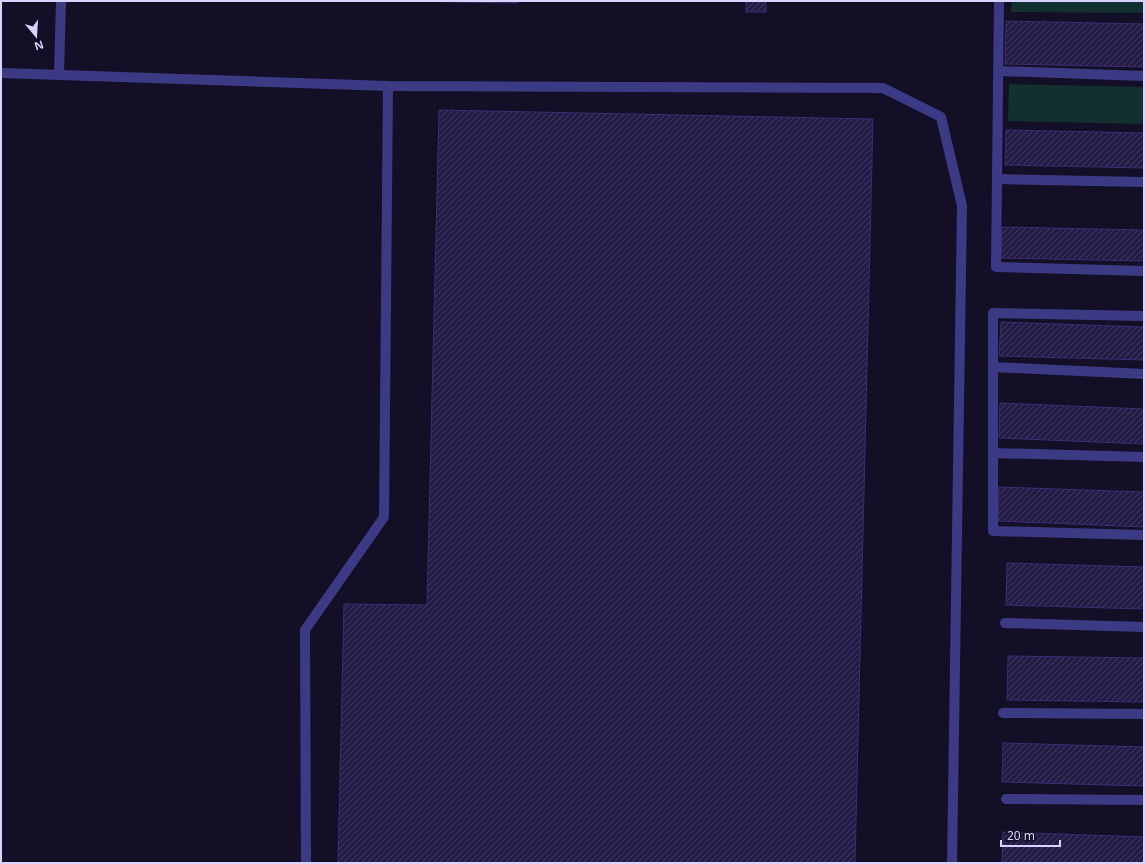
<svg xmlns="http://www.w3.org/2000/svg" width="1145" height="864" viewBox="0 0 1145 864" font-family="'Noto Sans',sans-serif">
<defs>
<pattern id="building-hatch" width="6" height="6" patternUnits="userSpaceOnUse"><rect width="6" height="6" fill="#241b47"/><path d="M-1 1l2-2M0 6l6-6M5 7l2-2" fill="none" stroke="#433b63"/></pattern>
</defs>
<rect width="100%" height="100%" fill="#130f26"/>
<g fill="#12302f">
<path d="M 1012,1 L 1144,1 L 1144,13 L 1011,12 Z"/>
<path d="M 1009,84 L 1144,87 L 1144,124 L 1008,121 Z"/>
</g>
<g fill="url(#building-hatch)" stroke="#3b2d73">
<path d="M 412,1 L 518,1 L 518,3 Z"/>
<rect x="746" y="1" width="20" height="11"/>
<path d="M 1006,21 L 1144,24 L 1144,67 L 1005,64 Z"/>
<path d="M 439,110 L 873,119 L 855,863 L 338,863 L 344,604 L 427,605 Z"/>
<path d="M 1006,130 L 1144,133 L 1144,168 L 1005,165 Z"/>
<path d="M 1002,227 L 1144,230 L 1144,261 L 1001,258 Z"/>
<path d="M 1001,322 L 1144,327 L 1144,360 L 999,356 Z"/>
<path d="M 1000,403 L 1144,409 L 1144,444 L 999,438 Z"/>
<path d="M 999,487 L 1144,492 L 1144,527 L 998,521 Z"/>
<path d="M 1007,563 L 1144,567 L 1144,609 L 1006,605 Z"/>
<path d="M 1008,656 L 1144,658 L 1144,702 L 1007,700 Z"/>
<path d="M 1003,743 L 1144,747 L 1144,786 L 1002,782 Z"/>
<path d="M 1003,832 L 1144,837 L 1144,863 L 1002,863 Z"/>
</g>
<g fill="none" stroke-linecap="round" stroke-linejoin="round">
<g stroke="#3d3a85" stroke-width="10">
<path d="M 999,1 L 996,267 L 1144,271"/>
<path d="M 998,71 L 1144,76"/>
<path d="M 1,73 L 388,86 L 883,88 L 941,117 L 962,206 L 952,863"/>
<path d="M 59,75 L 61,1"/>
<path d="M 997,179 L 1144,182"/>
<path d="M 1144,316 L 993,313 L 993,531 L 1144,535"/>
<path d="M 993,367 L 1144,374"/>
<path d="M 993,453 L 1144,457"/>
<path d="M 1005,623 L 1144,627"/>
<path d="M 1003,713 L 1144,714"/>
<path d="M 1006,799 L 1144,800"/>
<path d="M 306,863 L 305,630 L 384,517 L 388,86"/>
</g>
</g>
<rect width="1145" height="864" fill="none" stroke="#d9d4ff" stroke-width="4"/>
<g transform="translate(36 36) rotate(162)" stroke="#130f26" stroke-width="3" paint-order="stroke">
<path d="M0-3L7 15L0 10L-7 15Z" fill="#d9d4ff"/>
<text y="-6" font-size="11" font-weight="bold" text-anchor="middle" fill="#d9d4ff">N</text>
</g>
<path d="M1001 840v6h59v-6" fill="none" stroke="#d9d4ff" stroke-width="2"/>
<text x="1007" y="840" font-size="12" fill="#d9d4ff" stroke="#130f26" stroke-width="3" paint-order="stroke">20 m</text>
</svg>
